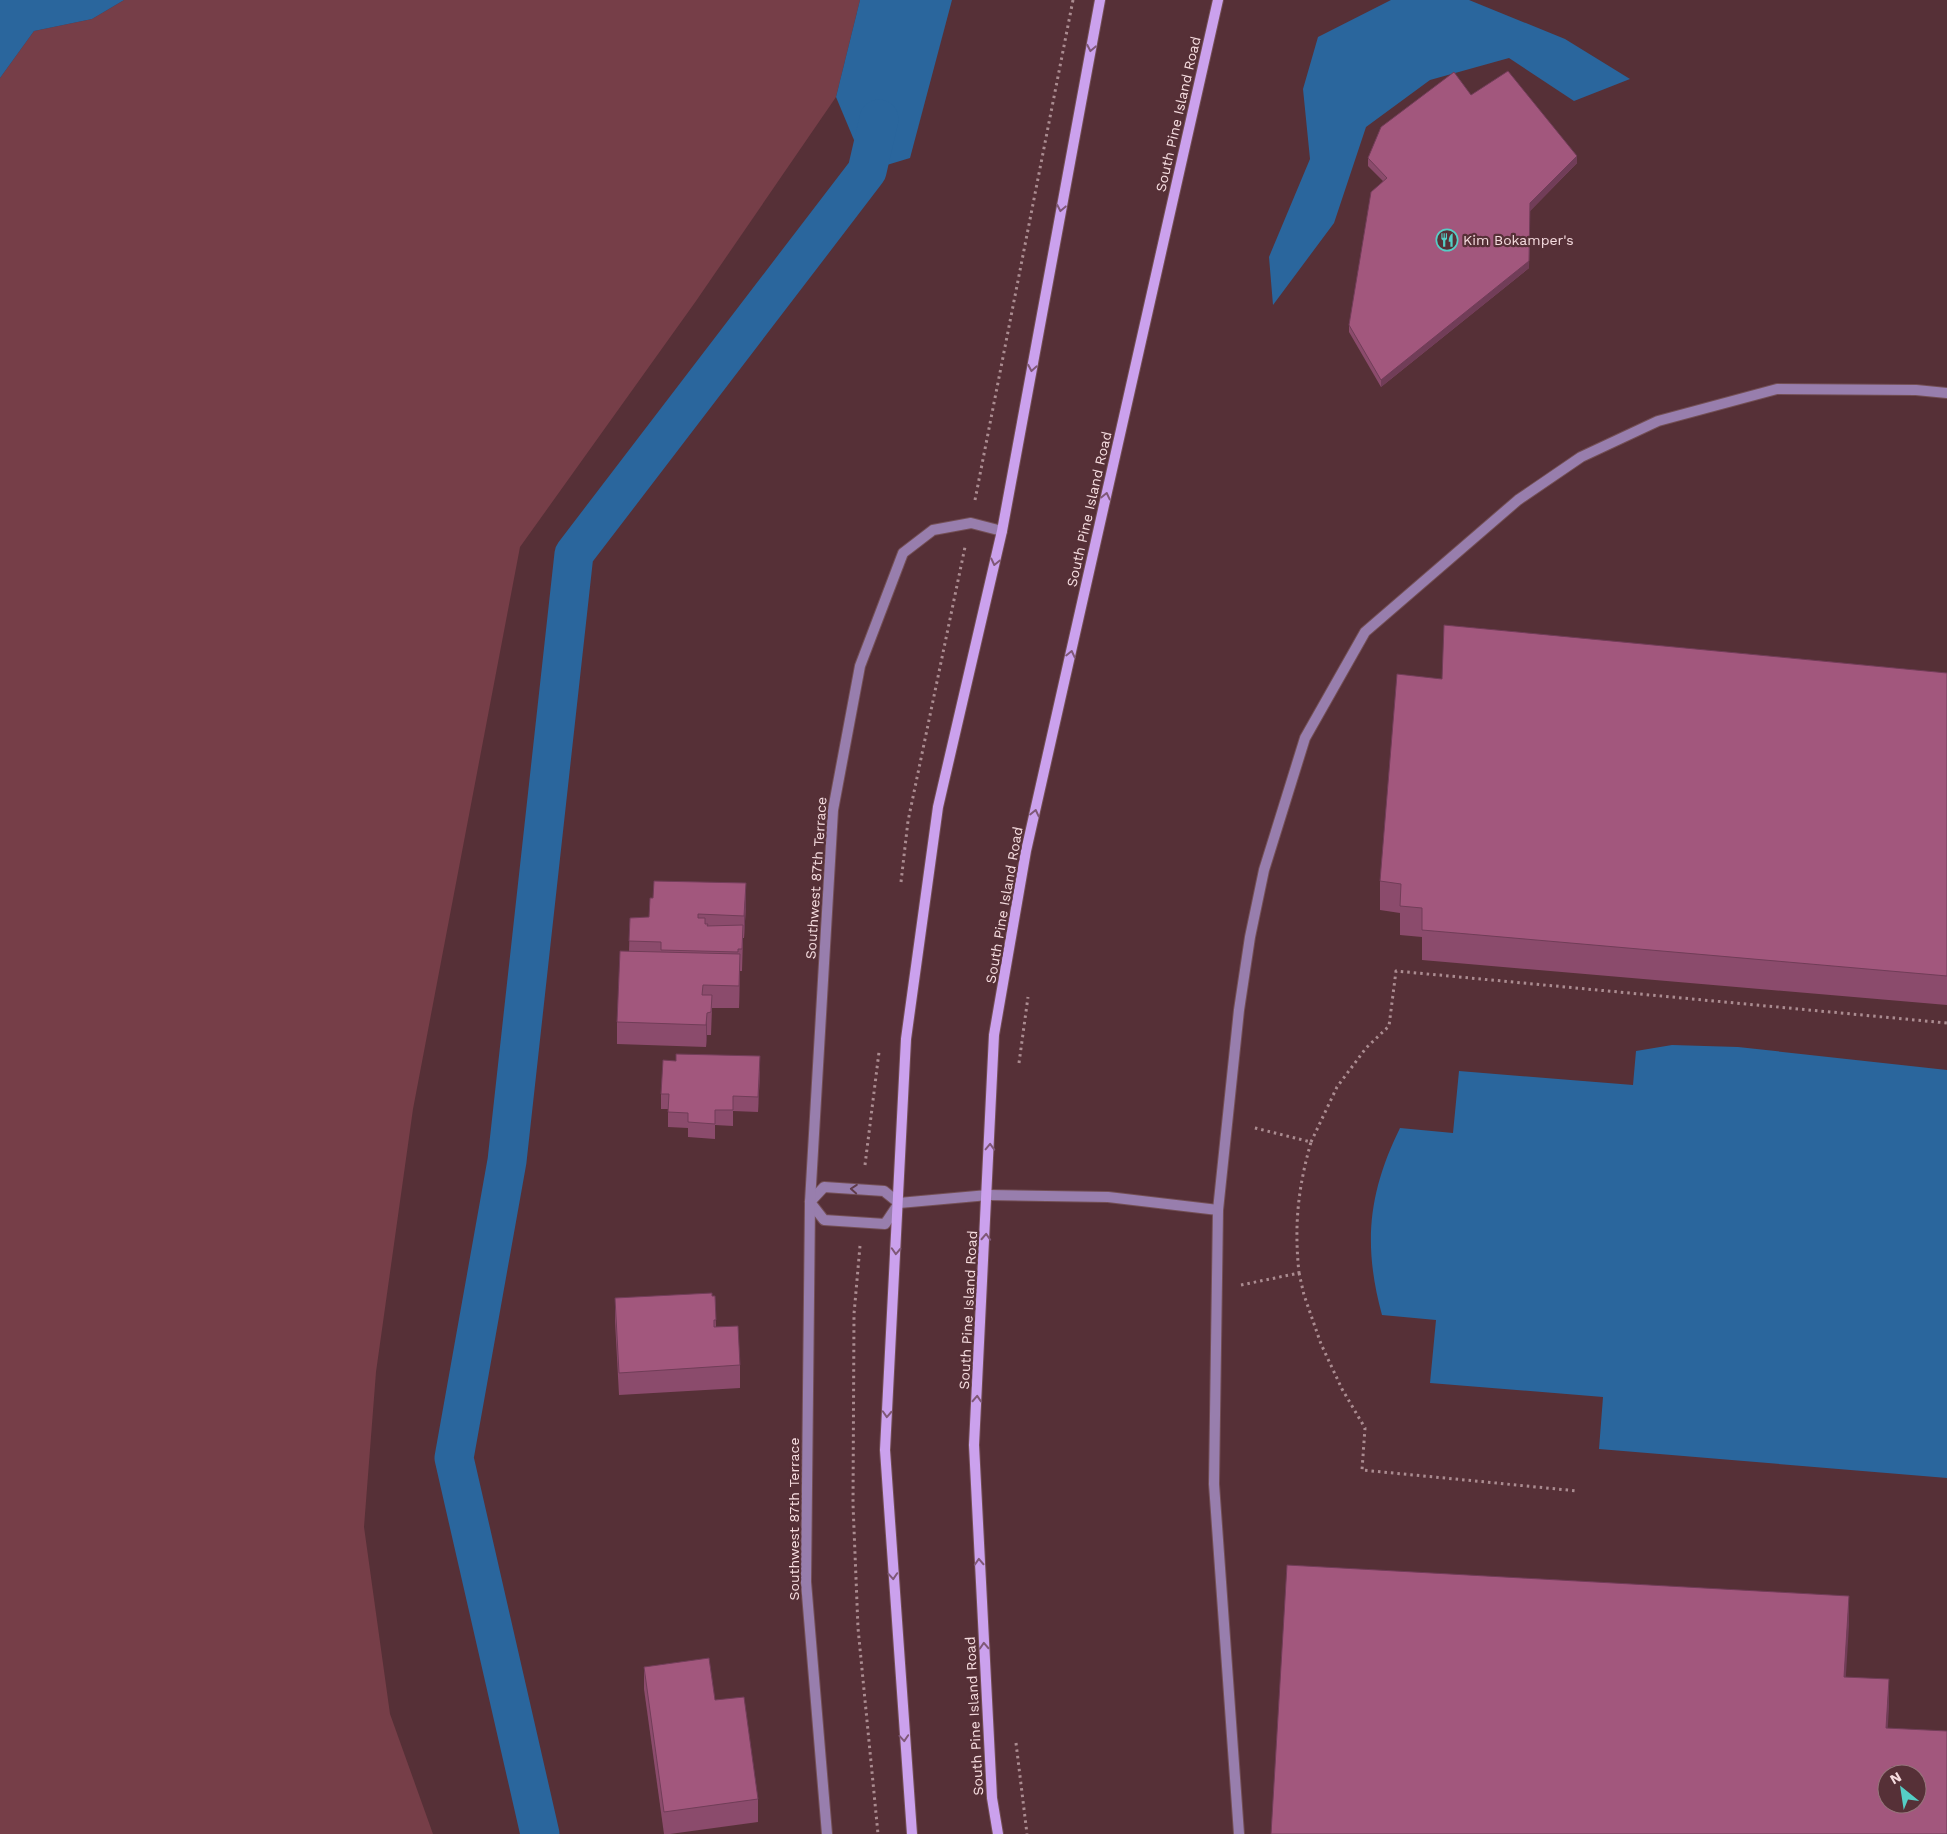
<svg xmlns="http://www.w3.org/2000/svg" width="1947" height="1834" viewBox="0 0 1947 1834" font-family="'Work Sans',sans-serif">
<rect width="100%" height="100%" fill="#563037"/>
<path fill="#763e48" d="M 124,0 L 860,0 L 836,97 L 696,301 L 520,547 L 413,1109 L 376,1372 L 364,1527 L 390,1714 L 433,1834 L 0,1834 L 0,78 L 34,31 L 92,19 Z"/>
<g fill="#2a669d">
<path d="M 0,0 L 124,0 L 92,19 L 34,31 L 0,78 Z"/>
<path d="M 860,0 L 952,0 L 910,158 L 867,171 L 836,97 Z"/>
<path d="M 1391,0 L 1469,0 L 1565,39 L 1630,79 L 1574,101 L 1509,58 L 1430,80 L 1366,127 L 1334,223 L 1273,305 L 1269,257 L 1310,159 L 1303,89 L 1318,37 Z"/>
<path d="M 1672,1045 L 1738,1047 L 1947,1070 L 1947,1478 L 1599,1449 L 1603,1397 L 1430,1383 L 1436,1320 L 1382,1315 C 1363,1245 1368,1193 1400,1128 L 1453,1133 L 1459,1071 L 1633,1085 L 1636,1051 Z"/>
</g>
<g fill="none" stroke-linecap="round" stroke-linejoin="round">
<path stroke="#2a669d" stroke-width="39" d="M 540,1834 L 454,1458 L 507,1161 L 574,554 L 867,171 L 879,119"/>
<g stroke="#734f55" stroke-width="12">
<g id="service">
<path d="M 988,1195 L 1108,1197 L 1218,1210"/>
<path d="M 1239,1834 L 1214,1484 L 1218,1210 L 1239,1010 L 1250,937 L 1264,870 L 1305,738 L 1365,632 L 1518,500 L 1581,457 L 1658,421 L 1777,389 L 1916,390 L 1947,393"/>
</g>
</g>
<g stroke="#734f55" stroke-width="12">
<g id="minor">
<path d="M 899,1203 L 885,1224 L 824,1220 L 810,1202 L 824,1187 L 884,1191 L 899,1203 L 988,1195"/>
<path d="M 827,1834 L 806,1582 L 810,1202 L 833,810 L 860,666 L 903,553 L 933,530 L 971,523 L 1002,531"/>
</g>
</g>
<g stroke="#734f55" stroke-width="12">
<g id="secondary">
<path d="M 912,1834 L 885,1450 L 906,1039 L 938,807 L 1002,531 L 1100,0"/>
<path d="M 998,1834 L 992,1798 L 974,1445 L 994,1035 L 1026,851 L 1218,0"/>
</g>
</g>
<g stroke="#ab8c91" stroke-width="3" stroke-dasharray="2.5 4" stroke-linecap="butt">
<path d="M 975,500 L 1073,0"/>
<path d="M 901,882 L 908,821 L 965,547"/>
<path d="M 1019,1063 L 1028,997"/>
<path d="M 1311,1142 L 1337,1087 L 1366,1048 L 1389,1026 L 1396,971 L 1947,1023"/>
<path d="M 865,1165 L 879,1052"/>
<path d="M 860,1246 L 854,1314 L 853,1504 L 858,1628 L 878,1834"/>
<path d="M 1299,1273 L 1304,1295 L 1321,1344 L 1342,1389 L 1365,1428 L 1362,1470 L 1578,1491"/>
<path d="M 1241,1285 L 1299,1273 C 1294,1225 1298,1188 1311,1142 L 1251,1127"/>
<path d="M 1016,1743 L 1027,1834"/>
</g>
<use href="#service" stroke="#987ead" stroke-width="10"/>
<use href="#minor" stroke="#987ead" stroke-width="10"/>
<use href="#secondary" stroke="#cba1ed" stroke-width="10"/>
</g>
<g fill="#8b4b6c">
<path d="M 1471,95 L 1577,163 L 1530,211 L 1529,268 L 1381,387 L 1349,332 L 1349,325 L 1383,181 L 1368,166 L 1368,158 Z"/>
<path d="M 1947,673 L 1947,1005 L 1422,960 L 1422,937 L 1400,935 L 1400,913 L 1380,910 L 1380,881 L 1442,679 Z"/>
<path d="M 746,905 L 744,938 L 743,938 L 742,971 L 740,971 L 739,1008 L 712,1008 L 711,1035 L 707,1035 L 706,1047 L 617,1044 L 617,1022 L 629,952 L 630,918 L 649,917 Z"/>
<path d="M 760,1071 L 758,1112 L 733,1111 L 733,1126 L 715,1125 L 715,1139 L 688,1137 L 688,1128 L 668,1127 L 668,1109 L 661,1109 L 661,1094 Z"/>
<path d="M 715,1296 L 716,1327 L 740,1365 L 740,1388 L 619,1395 L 615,1321 L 615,1298 Z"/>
<path d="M 644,1667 L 715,1700 L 758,1799 L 758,1822 L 670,1834 L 664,1834 L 644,1689 Z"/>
</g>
<g fill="#713d58">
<path d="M 1577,156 L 1577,163 L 1530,211 L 1529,268 L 1381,387 L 1381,380 L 1530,203 Z"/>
<path d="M 746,883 L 746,905 L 744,938 L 744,916 Z"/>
<path d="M 740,954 L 740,977 L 739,1008 L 739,986 Z"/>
<path d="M 707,1013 L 707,1035 L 706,1047 L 706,1025 Z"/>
<path d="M 760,1056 L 760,1071 L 758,1112 L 758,1097 Z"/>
<path d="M 1849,1596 L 1849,1626 L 1844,1706 L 1844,1677 Z"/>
<path d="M 1889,1679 L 1889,1708 L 1886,1757 L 1886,1728 Z"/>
</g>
<g fill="#a2577d" stroke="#713d58" fill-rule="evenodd">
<path d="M 1508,71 L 1577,156 L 1530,203 L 1529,261 L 1381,380 L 1349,325 L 1371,192 L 1387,178 L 1368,158 L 1381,127 L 1454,72 L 1471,95 Z"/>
<path d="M 1444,625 L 1947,673 L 1947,976 L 1422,930 L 1422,908 L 1400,906 L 1401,884 L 1380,881 L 1397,674 L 1442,679 Z"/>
<path d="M 654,881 L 746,883 L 744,916 L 698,914 L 698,918 L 705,918 L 705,924 L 708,924 L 707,926 L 743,925 L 742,949 L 738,949 L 738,952 L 661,950 L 661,942 L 629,941 L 630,918 L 649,917 L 650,898 L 653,898 Z"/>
<path d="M 620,951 L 740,954 L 739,986 L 703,985 L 702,995 L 712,995 L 711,1012 L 707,1013 L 706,1025 L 617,1022 Z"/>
<path d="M 676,1054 L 760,1056 L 758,1097 L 733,1096 L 733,1110 L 715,1110 L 715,1124 L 688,1122 L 688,1113 L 668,1112 L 669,1094 L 661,1094 L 663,1060 L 676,1061 Z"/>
<path d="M 712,1293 L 712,1296 L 715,1296 L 716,1320 L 714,1320 L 714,1327 L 738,1326 L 740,1365 L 619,1373 L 615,1298 Z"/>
<path d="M 1287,1565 L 1849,1596 L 1844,1677 L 1889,1679 L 1886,1728 L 1947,1731 L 1947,1834 L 1271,1834 ZM 1887,1774 L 1917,1774 L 1917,1804 L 1887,1804 Z"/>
<path d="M 709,1658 L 715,1700 L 744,1697 L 758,1799 L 664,1812 L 644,1667 Z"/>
</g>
<defs><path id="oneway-chevron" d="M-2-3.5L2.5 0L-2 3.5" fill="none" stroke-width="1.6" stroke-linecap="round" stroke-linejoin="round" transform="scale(1.25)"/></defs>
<g stroke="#7f5877">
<use href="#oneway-chevron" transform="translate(1091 48) rotate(101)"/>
<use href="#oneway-chevron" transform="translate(1061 208) rotate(101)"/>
<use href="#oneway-chevron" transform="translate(1032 368) rotate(100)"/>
<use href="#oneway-chevron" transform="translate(1106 496) rotate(-77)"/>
<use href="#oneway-chevron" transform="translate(995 562) rotate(103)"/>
<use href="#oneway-chevron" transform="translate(1071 654) rotate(-77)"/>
<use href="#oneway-chevron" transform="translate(1035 813) rotate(-77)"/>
<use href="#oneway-chevron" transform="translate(990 1147) rotate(-88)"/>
<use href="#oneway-chevron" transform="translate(986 1237) rotate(-87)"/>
<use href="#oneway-chevron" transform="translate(896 1251) rotate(93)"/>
<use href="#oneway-chevron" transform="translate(977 1399) rotate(-87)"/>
<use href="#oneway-chevron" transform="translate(887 1414) rotate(93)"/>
<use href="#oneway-chevron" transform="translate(979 1562) rotate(-93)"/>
<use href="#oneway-chevron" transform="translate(893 1576) rotate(86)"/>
<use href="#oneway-chevron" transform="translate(984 1646) rotate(-93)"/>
<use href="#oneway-chevron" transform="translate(904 1738) rotate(86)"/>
</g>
<use stroke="#603c49" href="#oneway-chevron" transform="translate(854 1189) rotate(-176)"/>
<defs>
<g id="restaurant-ring" transform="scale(1.125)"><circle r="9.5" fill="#563037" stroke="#55cec6" stroke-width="1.5"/><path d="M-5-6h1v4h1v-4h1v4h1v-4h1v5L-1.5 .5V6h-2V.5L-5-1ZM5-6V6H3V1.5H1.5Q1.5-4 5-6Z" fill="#55cec6"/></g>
</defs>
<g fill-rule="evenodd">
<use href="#restaurant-ring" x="1447" y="240"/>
</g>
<g text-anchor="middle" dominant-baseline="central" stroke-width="4.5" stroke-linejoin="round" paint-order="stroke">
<g font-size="14" fill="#f6dde0" stroke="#563037">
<text transform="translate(1178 114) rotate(-77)">South Pine Island Road</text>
<text transform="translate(1089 509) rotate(-77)">South Pine Island Road</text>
<text transform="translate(816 878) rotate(-86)">Southwest 87th Terrace</text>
<text transform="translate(1004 905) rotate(-80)">South Pine Island Road</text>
<text transform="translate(968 1310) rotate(-87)">South Pine Island Road</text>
<text transform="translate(794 1519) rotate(-90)">Southwest 87th Terrace</text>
<text transform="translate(974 1716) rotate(-93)">South Pine Island Road</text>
</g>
<g font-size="14" fill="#f6dde0" stroke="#563037" text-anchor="start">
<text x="1463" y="240">Kim Bokamper's</text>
</g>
</g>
<g transform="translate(1902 1789) rotate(330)"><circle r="24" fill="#563037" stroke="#96757b"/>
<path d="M0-4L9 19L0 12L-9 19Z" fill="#55cec6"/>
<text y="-8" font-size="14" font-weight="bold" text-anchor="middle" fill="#f6dde0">N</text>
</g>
</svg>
